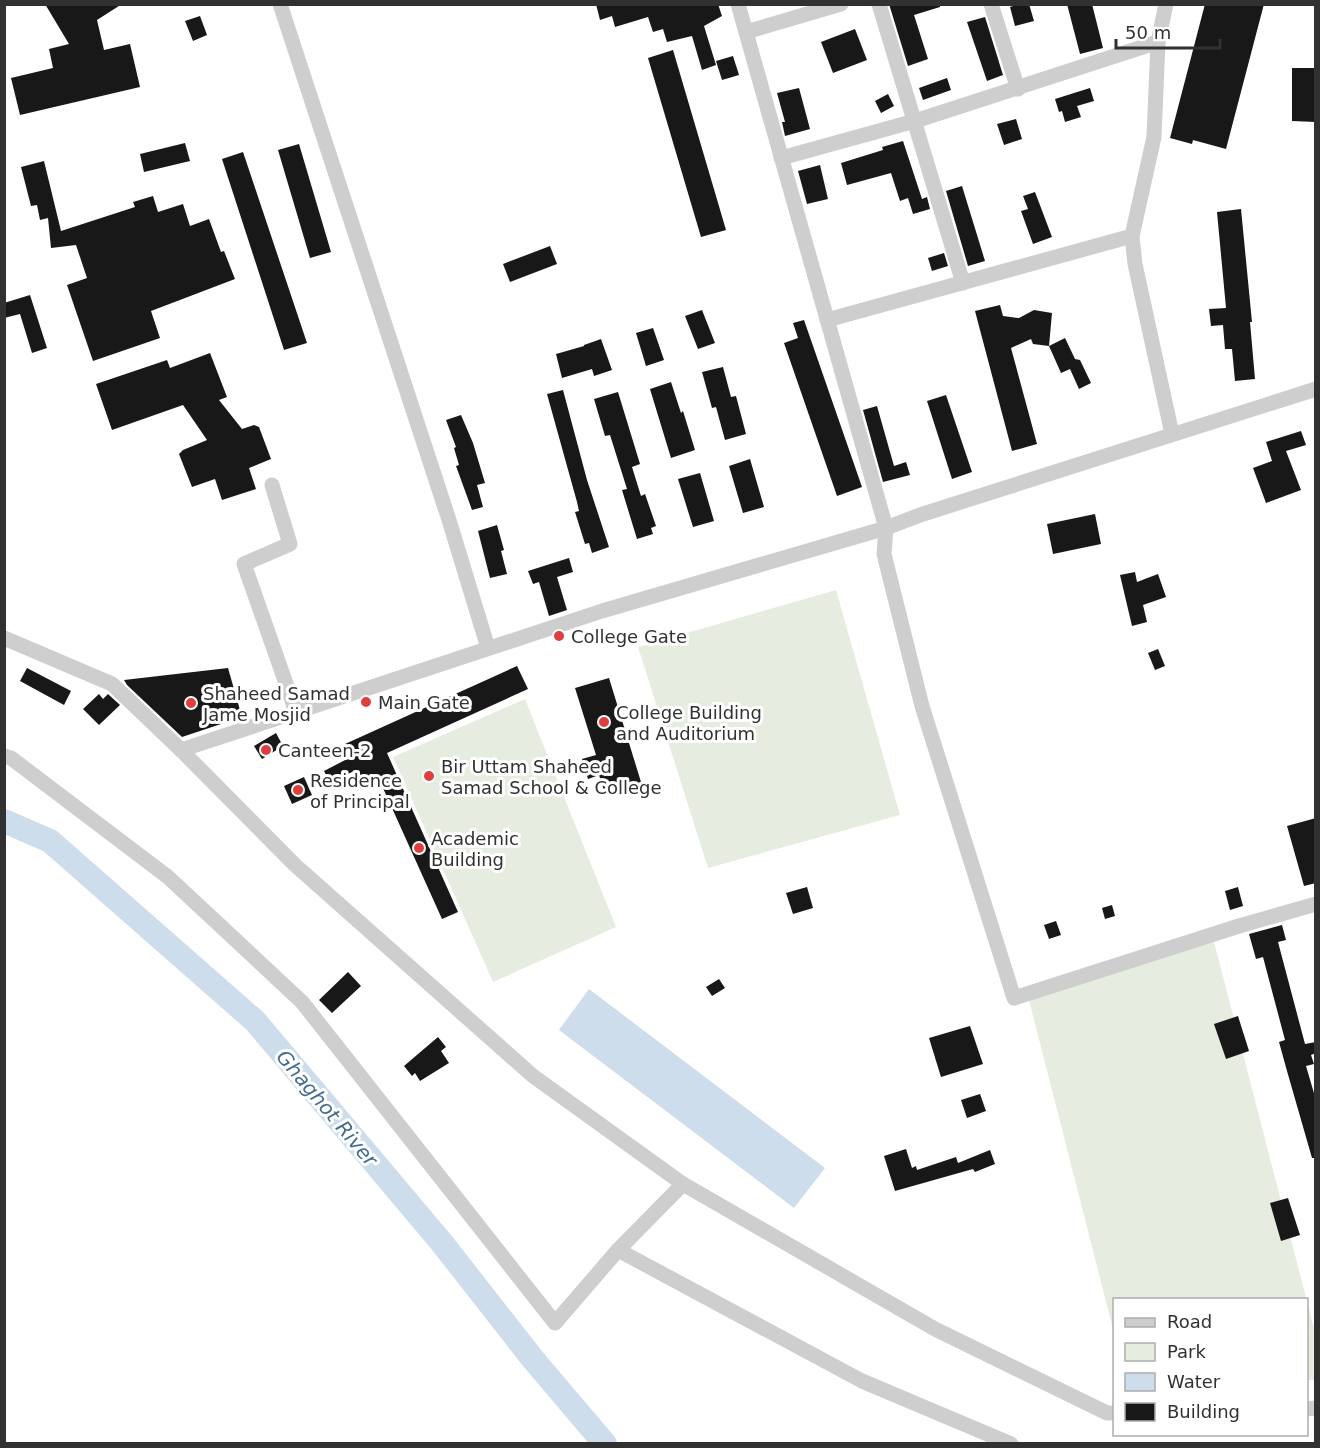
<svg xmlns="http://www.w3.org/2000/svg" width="1320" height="1448" viewBox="0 0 1320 1448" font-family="'DejaVu Sans',sans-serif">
<rect width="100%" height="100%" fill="#fff"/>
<g fill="#e6ede0">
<path d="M 836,590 L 900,815 L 708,868 L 638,647 Z"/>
<path d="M 525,699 L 616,927 L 493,982 L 393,757 Z"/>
<path d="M 1213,938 L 1315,1332 L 1315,1380 L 1307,1380 L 1306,1300 L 1114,1300 L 1114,1333 L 1029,1000 Z"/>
</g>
<path fill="#cdddeb" d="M 589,989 L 825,1168 L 794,1208 L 559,1030 Z"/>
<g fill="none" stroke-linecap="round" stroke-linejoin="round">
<path stroke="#cdddeb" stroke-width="24" d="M 4,821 L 50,841 L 255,1021 L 442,1243 L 532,1358 L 605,1444"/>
</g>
<g fill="#181818">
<path d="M 45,4 L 122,4 L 97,20 L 104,50 L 130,44 L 140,87 L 20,115 L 11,78 L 53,68 L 49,49 L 69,44 Z"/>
<path d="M 596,4 L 718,4 L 722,16 L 704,26 L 716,65 L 702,70 L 692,36 L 667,42 L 663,29 L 653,32 L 648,17 L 615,27 L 612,16 L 600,20 Z"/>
<path d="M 889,4 L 940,4 L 940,7 L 914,15 L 928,59 L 908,66 Z"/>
<path d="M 1019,4 L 1029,4 L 1034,21 L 1015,26 L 1010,7 Z"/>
<path d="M 1067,4 L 1092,4 L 1103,48 L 1080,54 Z"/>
<path d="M 1205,4 L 1264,4 L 1226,149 L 1193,140 L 1192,144 L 1170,138 Z"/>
<path d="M 200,16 L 207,35 L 193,41 L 185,21 Z"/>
<path d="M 985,17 L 1003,75 L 987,81 L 967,22 Z"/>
<path d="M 855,29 L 867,60 L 833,73 L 821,42 Z"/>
<path d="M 673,50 L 726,230 L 701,237 L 648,58 Z"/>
<path d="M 733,56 L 739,75 L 722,80 L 716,61 Z"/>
<path d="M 1292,68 L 1316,68 L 1316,122 L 1292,121 Z"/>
<path d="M 947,78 L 951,90 L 923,100 L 919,88 Z"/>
<path d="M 799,88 L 810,129 L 785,136 L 782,122 L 785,122 L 777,93 Z"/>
<path d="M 1090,88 L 1094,101 L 1077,106 L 1081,117 L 1065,122 L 1062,111 L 1059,112 L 1055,99 Z"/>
<path d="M 888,94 L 894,106 L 881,113 L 875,101 Z"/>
<path d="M 1016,119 L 1022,139 L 1004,145 L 997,124 Z"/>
<path d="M 903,141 L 922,199 L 927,197 L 930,209 L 913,214 L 908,198 L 900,201 L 891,173 L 847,185 L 841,163 L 883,150 L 882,147 Z"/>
<path d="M 185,143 L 190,161 L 144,172 L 140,154 Z"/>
<path d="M 299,144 L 331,252 L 310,258 L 278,150 Z"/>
<path d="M 243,152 L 307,343 L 284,350 L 222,159 Z"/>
<path d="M 44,161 L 61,231 L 135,207 L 133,202 L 153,196 L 158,212 L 183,204 L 190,226 L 209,219 L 221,252 L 224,251 L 235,279 L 151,311 L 160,338 L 93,361 L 67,285 L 87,278 L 76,245 L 51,248 L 48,218 L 40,220 L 37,205 L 31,206 L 21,167 Z"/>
<path d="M 820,165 L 828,199 L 807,204 L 798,171 Z"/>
<path d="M 962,186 L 985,261 L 968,266 L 946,191 Z"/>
<path d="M 1035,192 L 1052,237 L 1033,244 L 1021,211 L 1028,209 L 1023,196 Z"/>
<path d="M 1241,209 L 1252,322 L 1250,322 L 1255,379 L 1235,381 L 1232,349 L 1225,349 L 1223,325 L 1211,326 L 1209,309 L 1226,308 L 1217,212 Z"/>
<path d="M 550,246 L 557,264 L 510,282 L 503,264 Z"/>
<path d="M 944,253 L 948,266 L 932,271 L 928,258 Z"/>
<path d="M 30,295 L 47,348 L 32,353 L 20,314 L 4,318 L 4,303 Z"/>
<path d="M 1000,305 L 1003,316 L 1019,318 L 1034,310 L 1052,313 L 1049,346 L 1065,338 L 1075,359 L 1080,360 L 1091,383 L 1079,389 L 1070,369 L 1061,373 L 1049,346 L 1033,344 L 1031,339 L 1011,348 L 1037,444 L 1012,451 L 975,311 Z"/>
<path d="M 702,310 L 715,343 L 698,349 L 685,316 Z"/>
<path d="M 804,320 L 862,487 L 837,496 L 784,343 L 798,338 L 793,323 Z"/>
<path d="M 653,328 L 664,360 L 646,366 L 636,333 Z"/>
<path d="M 601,339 L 612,370 L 594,376 L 592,369 L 562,378 L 556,354 L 584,346 L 584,345 Z"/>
<path d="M 210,353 L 227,397 L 219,400 L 242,429 L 254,425 L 259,427 L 271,459 L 249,468 L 256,489 L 222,500 L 215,479 L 192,487 L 179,454 L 183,450 L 207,440 L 183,405 L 112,430 L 96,384 L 167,360 L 170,368 Z"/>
<path d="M 723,367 L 731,397 L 736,396 L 746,434 L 725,440 L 716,407 L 712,408 L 702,372 Z"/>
<path d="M 671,382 L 681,413 L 683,411 L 695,450 L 671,458 L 650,389 Z"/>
<path d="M 563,390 L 587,480 L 609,547 L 592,553 L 589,543 L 585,544 L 575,512 L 579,511 L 577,502 L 547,394 Z"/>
<path d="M 618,392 L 640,464 L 632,467 L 641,496 L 645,494 L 656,526 L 651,528 L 653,534 L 637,539 L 622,490 L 627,489 L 610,435 L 605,436 L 594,399 Z"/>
<path d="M 946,395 L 972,472 L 952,479 L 927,401 Z"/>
<path d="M 877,406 L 894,466 L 906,462 L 910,475 L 883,482 L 863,410 Z"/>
<path d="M 461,415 L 473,443 L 485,483 L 477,485 L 483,507 L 472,510 L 456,466 L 459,465 L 454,448 L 456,447 L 446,420 Z"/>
<path d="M 1301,431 L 1306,445 L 1286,451 L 1301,490 L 1266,503 L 1253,468 L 1272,461 L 1266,442 Z"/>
<path d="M 750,459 L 764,507 L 743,513 L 729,466 Z"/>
<path d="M 700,473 L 714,521 L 693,527 L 678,479 Z"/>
<path d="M 1095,514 L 1101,544 L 1053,554 L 1047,524 Z"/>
<path d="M 497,525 L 504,550 L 501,551 L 507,574 L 490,578 L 478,531 Z"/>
<path d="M 569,558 L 573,572 L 557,577 L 567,610 L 549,616 L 539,582 L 533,584 L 528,571 Z"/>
<path d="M 1135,572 L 1137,582 L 1158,574 L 1166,597 L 1143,605 L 1147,622 L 1132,626 L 1120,575 Z"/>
<path d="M 1158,649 L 1165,666 L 1155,670 L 1148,653 Z"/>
<path d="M 517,666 L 528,689 L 387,753 L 458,912 L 442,919 L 378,777 L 363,784 L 356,770 L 330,783 L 324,771 L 351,757 L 345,744 Z"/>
<path d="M 27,668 L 71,691 L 64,705 L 20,681 Z"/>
<path d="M 228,668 L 242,717 L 182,737 L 127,685 L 124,680 Z"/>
<path d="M 609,678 L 641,782 L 605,793 L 599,775 L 588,779 L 582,759 L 596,755 L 575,688 Z"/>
<path d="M 99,694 L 103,699 L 108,694 L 120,705 L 99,725 L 83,709 Z"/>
<path d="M 276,733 L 283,746 L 262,759 L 254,746 Z"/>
<path d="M 304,777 L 312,795 L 292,804 L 284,786 Z"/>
<path d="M 1316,818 L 1316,883 L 1304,886 L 1287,826 Z"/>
<path d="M 807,887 L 813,908 L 793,914 L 786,893 Z"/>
<path d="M 1238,887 L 1243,906 L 1230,910 L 1225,891 Z"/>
<path d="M 1112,905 L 1115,916 L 1105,919 L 1102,908 Z"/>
<path d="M 1056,921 L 1061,935 L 1049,939 L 1044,925 Z"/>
<path d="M 1282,925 L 1286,940 L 1278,942 L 1305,1044 L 1316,1042 L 1316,1053 L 1311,1055 L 1314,1064 L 1306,1066 L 1316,1100 L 1316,1158 L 1312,1158 L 1287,1071 L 1279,1042 L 1285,1040 L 1263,957 L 1256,959 L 1249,934 Z"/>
<path d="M 348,972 L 361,986 L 332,1013 L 319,1000 Z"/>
<path d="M 719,979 L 725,988 L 712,996 L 706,987 Z"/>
<path d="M 1238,1016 L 1249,1051 L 1226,1059 L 1214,1024 Z"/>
<path d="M 970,1026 L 983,1064 L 941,1077 L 929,1038 Z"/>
<path d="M 438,1037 L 446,1047 L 441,1051 L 449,1063 L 420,1081 L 415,1073 L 412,1076 L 404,1066 Z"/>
<path d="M 980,1094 L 986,1111 L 967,1118 L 961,1100 Z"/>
<path d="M 906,1149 L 912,1168 L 916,1166 L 917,1170 L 956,1157 L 958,1163 L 990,1150 L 995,1164 L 975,1172 L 973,1169 L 895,1191 L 884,1156 Z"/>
<path d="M 1288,1198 L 1300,1235 L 1281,1241 L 1270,1203 Z"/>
</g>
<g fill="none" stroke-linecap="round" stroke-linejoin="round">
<g stroke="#cecece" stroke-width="15">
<path d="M 280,4 L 449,520 L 488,648"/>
<path d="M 738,4 L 886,528 L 884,554 L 922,706 L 1014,998 L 1239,926 L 1316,904"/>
<path d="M 879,4 L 963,283"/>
<path d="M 991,4 L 1018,89"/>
<path d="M 1166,4 L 1158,42 L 1154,137 L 1132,236 L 1135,264 L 1172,434"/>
<path d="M 746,32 L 841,4"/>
<path d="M 781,158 L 915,121 L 1158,42"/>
<path d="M 827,320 L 1132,236"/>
<path d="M 272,485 L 290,544 L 244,564 L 296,712"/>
<path d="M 4,638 L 112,684 L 181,750 L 295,865 L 533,1076 L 683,1184 L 935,1329 L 1107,1413 L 1114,1413"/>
<path d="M 181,750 L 602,611 L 886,528 L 920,515 L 1316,389"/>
<path d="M 4,756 L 11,758 L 168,877 L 302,1002 L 555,1323 L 618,1250 L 862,1381 L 1011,1444"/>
<path d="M 618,1250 L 683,1184"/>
<path d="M 1306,1409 L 1316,1408"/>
</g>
</g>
<g fill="#de3e3d" stroke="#fff" stroke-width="2">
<circle cx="559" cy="636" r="6"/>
<circle cx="366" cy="702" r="6"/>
<circle cx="191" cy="703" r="6"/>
<circle cx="604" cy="722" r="6"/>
<circle cx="266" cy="750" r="6"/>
<circle cx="429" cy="776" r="6"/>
<circle cx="298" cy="790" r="6"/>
<circle cx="419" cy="848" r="6"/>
</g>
<g text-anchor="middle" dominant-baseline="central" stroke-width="6" stroke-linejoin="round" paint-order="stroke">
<g font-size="18" fill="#313131" stroke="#fff" text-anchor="start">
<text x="571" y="636">College Gate</text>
<text x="203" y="693">Shaheed Samad<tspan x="203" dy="21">Jame Mosjid</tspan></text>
<text x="378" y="702">Main Gate</text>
<text x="616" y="712">College Building<tspan x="616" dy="21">and Auditorium</tspan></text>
<text x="278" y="750">Canteen-2</text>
<text x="441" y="766">Bir Uttam Shaheed<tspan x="441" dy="21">Samad School &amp; College</tspan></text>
<text x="310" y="780">Residence<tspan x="310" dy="21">of Principal</tspan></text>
<text x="431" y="838">Academic<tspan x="431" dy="21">Building</tspan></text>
</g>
<g font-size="20" font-style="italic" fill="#426c90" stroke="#fff">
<text transform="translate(327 1108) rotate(50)">Ghaghot River</text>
</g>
</g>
<rect width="1320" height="1448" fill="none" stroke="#313131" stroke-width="12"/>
<rect x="1113" y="1298" width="195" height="138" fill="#ffffff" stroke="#adadad" stroke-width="1.5"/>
<rect x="1125" y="1318" width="30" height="9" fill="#cecece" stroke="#adadad" stroke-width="1.5"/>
<text x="1167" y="1328" font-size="18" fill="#313131">Road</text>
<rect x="1125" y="1343" width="30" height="18" fill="#e6ede0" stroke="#adadad" stroke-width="1.5"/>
<text x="1167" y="1358" font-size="18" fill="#313131">Park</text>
<rect x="1125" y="1373" width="30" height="18" fill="#cdddeb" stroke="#adadad" stroke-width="1.5"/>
<text x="1167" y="1388" font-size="18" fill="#313131">Water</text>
<rect x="1125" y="1403" width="30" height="18" fill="#181818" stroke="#adadad" stroke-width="1.5"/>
<text x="1167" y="1418" font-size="18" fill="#313131">Building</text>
<path d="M1116 39v9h104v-9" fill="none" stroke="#313131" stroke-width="3"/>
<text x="1125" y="39" font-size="18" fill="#313131" stroke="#ffffff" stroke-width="4.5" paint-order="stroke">50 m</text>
</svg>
